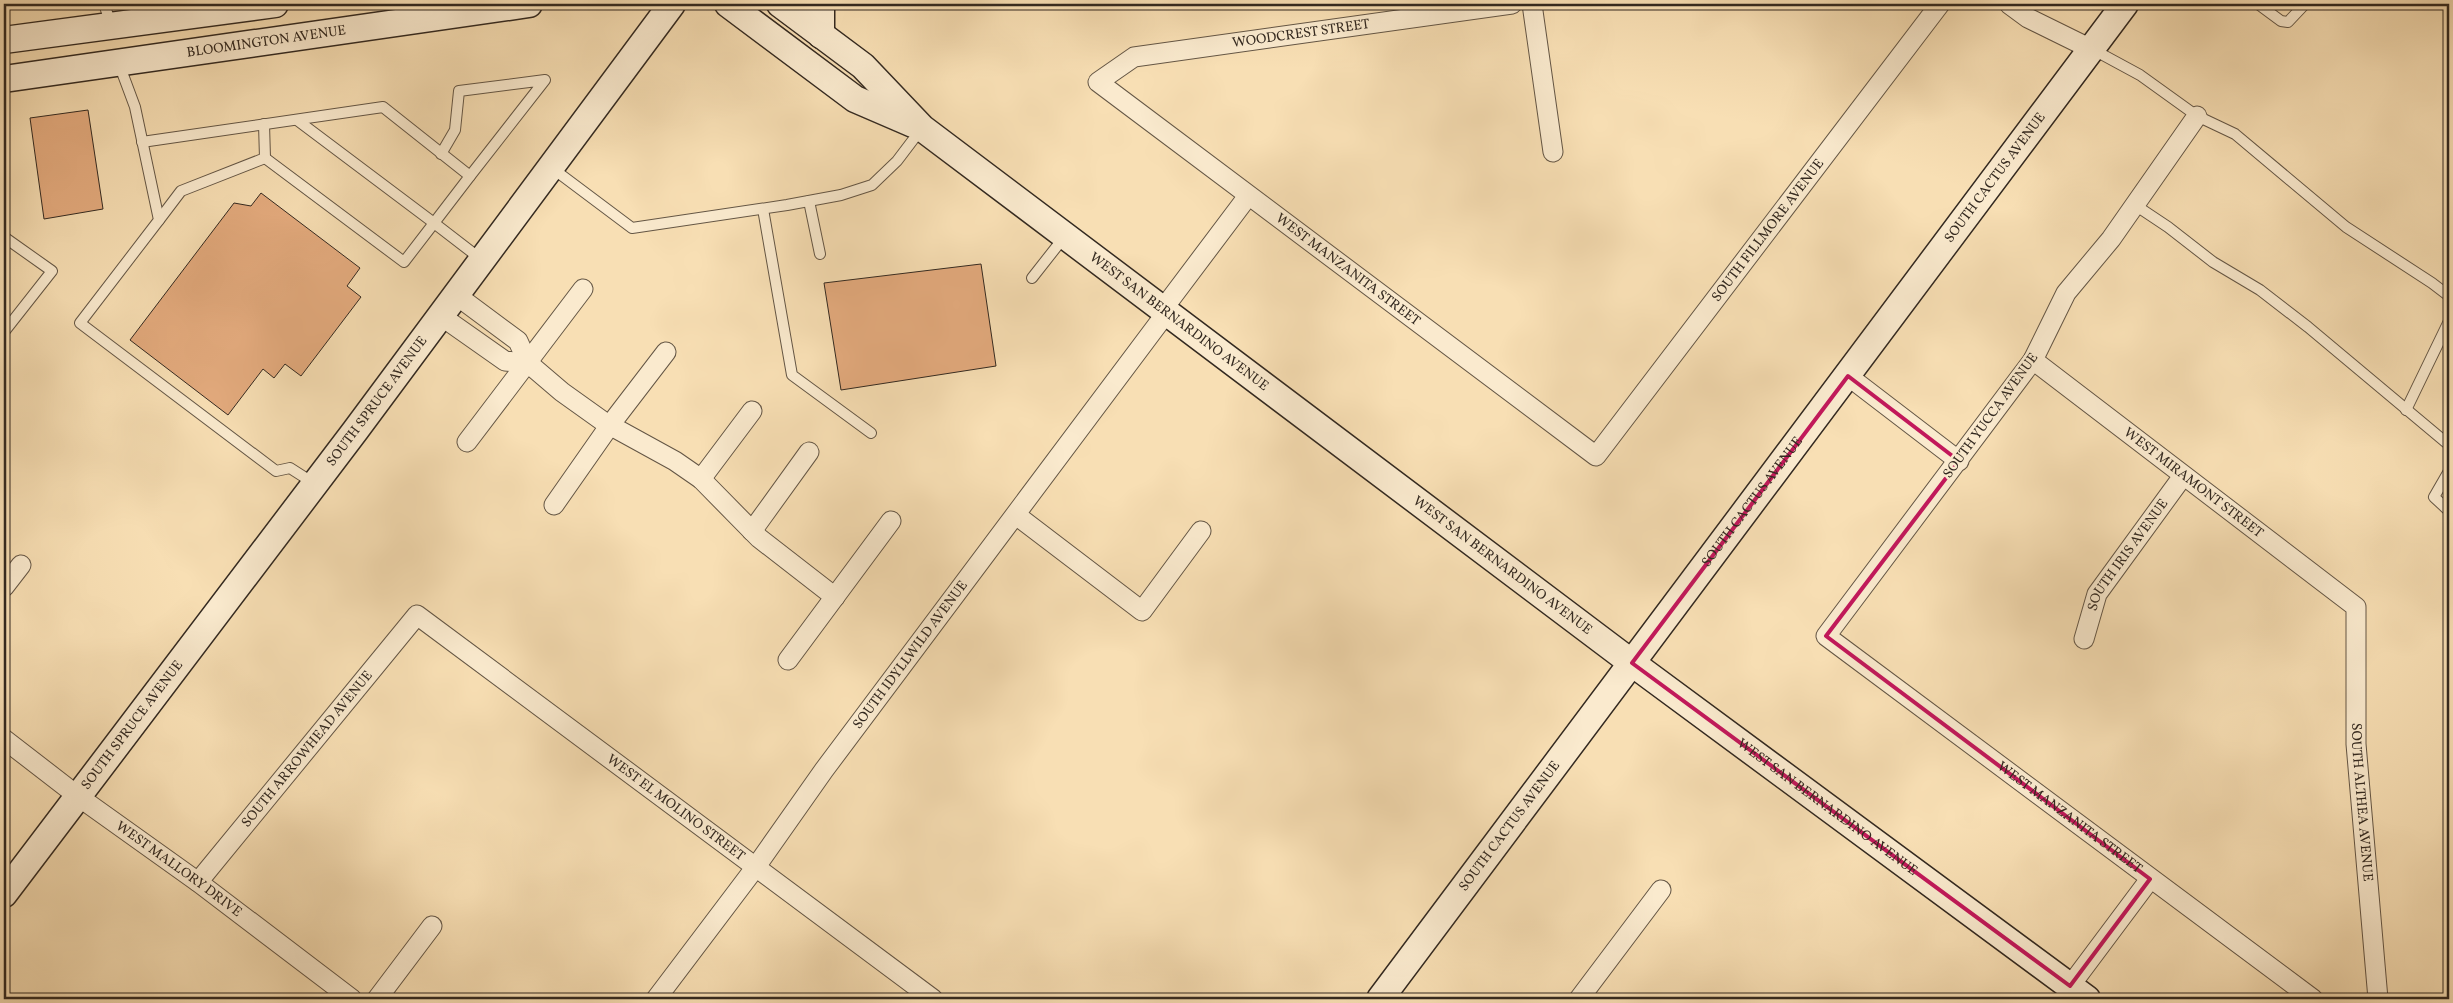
<svg xmlns="http://www.w3.org/2000/svg" width="2453" height="1003" viewBox="0 0 2453 1003" font-family="Vollkorn,serif">
<rect width="100%" height="100%" fill="#f8dfb4"/>
<filter id="stains"><feTurbulence type="fractalNoise" baseFrequency=".004" numOctaves="4"/><feColorMatrix values="0 0 0 0 .2 0 0 0 0 .09 0 0 0 0 .02 0 0 0 .5 -.17"/></filter>
<radialGradient id="worn" r=".72"><stop offset=".6" stop-color="#630" stop-opacity="0"/><stop offset="1" stop-color="#630" stop-opacity=".3"/></radialGradient>
<g fill="#e4ab7e" stroke="#332920">
<path d="M 88,110 L 103,209 L 44,219 L 30,118 Z"/>
<path d="M 261,193 L 360,268 L 347,286 L 361,297 L 301,376 L 285,364 L 274,378 L 263,369 L 228,415 L 130,340 L 234,203 L 251,206 Z"/>
<path d="M 981,264 L 996,366 L 841,390 L 824,283 Z"/>
</g>
<g fill="none" stroke-linecap="round" stroke-linejoin="round">
<g stroke="#645645" stroke-width="12">
<g id="lane">
<path d="M 104,4 L 111,24"/>
<path d="M 2258,4 L 2281,21 L 2288,22 L 2305,4"/>
<path d="M 2092,49 L 2140,75 L 2197,116 L 2235,134 L 2346,227 L 2432,283 L 2449,296"/>
<path d="M 119,64 L 135,107 L 159,220 L 80,323 L 276,471 L 290,468 L 315,484"/>
<path d="M 142,142 L 383,107 L 470,176 L 434,223 L 482,260"/>
<path d="M 441,154 L 455,130 L 459,91 L 545,80 L 470,176"/>
<path d="M 265,158 L 404,262 L 434,223 L 297,120"/>
<path d="M 552,168 L 632,228 L 787,205 L 841,195 L 872,185 L 897,161 L 922,128"/>
<path d="M 809,201 L 820,254"/>
<path d="M 2135,205 L 2168,227 L 2213,262 L 2260,290 L 2308,327 L 2449,445"/>
<path d="M 763,209 L 792,375 L 871,433"/>
<path d="M 159,220 L 181,191 L 265,158 L 264,124"/>
<path d="M 4,237 L 52,271 L 4,332"/>
<path d="M 1032,278 L 1065,236"/>
<path d="M 2406,410 L 2449,321"/>
<path d="M 2449,471 L 2434,497 L 2449,511"/>
</g>
</g>
<g stroke="#645645" stroke-width="21">
<g id="street">
<path id="s1" d="M 1512,4 L 1134,57 L 1098,82 L 1596,456 L 1940,4"/>
<path d="M 1532,4 L 1553,152"/>
<path d="M 2009,4 L 2028,18 L 2091,49"/>
<path id="s2" d="M 2197,116 L 2111,239 L 2066,293 L 2033,360 L 1826,636 L 2313,999"/>
<path d="M 456,295 L 518,341 L 528,363 L 562,392 L 604,422 L 675,461 L 701,479 L 759,538 L 835,597"/>
<path d="M 1163,309 L 1248,196"/>
<path d="M 441,316 L 505,361 L 528,363"/>
<path id="s3" d="M 2033,360 L 2356,607 L 2356,744 L 2378,999"/>
<path d="M 1848,376 L 1959,461"/>
<path d="M 467,442 L 583,289"/>
<path d="M 701,479 L 752,411"/>
<path d="M 554,505 L 610,425 L 666,352"/>
<path d="M 1016,515 L 1142,611 L 1201,531"/>
<path d="M 752,531 L 809,452"/>
<path d="M 4,587 L 21,565"/>
<path id="s4" d="M 2084,639 L 2097,594 L 2183,476"/>
<path d="M 788,660 L 891,521"/>
<path id="s5" d="M 4,739 L 79,797 L 198,882 L 352,999"/>
<path id="s6" d="M 198,882 L 417,615 L 933,999"/>
<path d="M 2070,986 L 2150,879"/>
<path d="M 377,999 L 432,926"/>
<path id="s7" d="M 656,999 L 755,868 L 824,770 L 1167,312"/>
<path d="M 1579,999 L 1661,890"/>
</g>
</g>
<g stroke="#332920" stroke-width="29">
<g id="secondary">
<path d="M 728,4 L 855,99 L 913,124"/>
<path id="s8" d="M 780,4 L 863,66 L 922,128 L 1632,663 L 2087,999"/>
<path d="M 821,4 L 821,35"/>
<path d="M 4,40 L 275,4"/>
<path id="s9" d="M 4,79 L 529,4"/>
<path id="s10" d="M 4,894 L 355,431 L 672,4"/>
<path id="s11" d="M 1380,999 L 2125,4"/>
</g>
</g>
<use href="#lane" stroke="#faeace" stroke-width="10"/>
<use href="#street" stroke="#faeace" stroke-width="19"/>
<use href="#secondary" stroke="#faeace" stroke-width="26"/>
</g>
<path fill="none" stroke="#c2185b" stroke-width="4" stroke-linejoin="round" d="M 1848,376 L 1959,461 L 1826,636 L 2150,879 L 2070,986 L 1632,663 Z"/>
<g text-anchor="middle" dominant-baseline="central" stroke-width="5" stroke-linejoin="round" paint-order="stroke">
<g font-size="14" fill="#332920" stroke="#faeace">
<text transform="translate(1301 34) rotate(-8)">WOODCREST STREET</text>
<text stroke="none"><textPath href="#s9" startOffset="265">BLOOMINGTON AVENUE</textPath></text>
<text stroke="none"><textPath href="#s11" startOffset="1026">SOUTH CACTUS AVENUE</textPath></text>
<text stroke="none"><textPath href="#s1" startOffset="1332">SOUTH FILLMORE AVENUE</textPath></text>
<text stroke="none"><textPath href="#s1" startOffset="738">WEST MANZANITA STREET</textPath></text>
<text stroke="none"><textPath href="#s8" startOffset="511">WEST SAN BERNARDINO AVENUE</textPath></text>
<text stroke="none"><textPath href="#s10" startOffset="618">SOUTH SPRUCE AVENUE</textPath></text>
<text transform="translate(1991 416) rotate(-54)">SOUTH YUCCA AVENUE</text>
<text stroke="none"><textPath href="#s3" startOffset="202">WEST MIRAMONT STREET</textPath></text>
<text stroke="none"><textPath href="#s11" startOffset="621">SOUTH CACTUS AVENUE</textPath></text>
<text stroke="none"><textPath href="#s4" startOffset="96">SOUTH IRIS AVENUE</textPath></text>
<text stroke="none"><textPath href="#s8" startOffset="916">WEST SAN BERNARDINO AVENUE</textPath></text>
<text stroke="none"><textPath href="#s7" startOffset="428">SOUTH IDYLLWILD AVENUE</textPath></text>
<text stroke="none"><textPath href="#s10" startOffset="212">SOUTH SPRUCE AVENUE</textPath></text>
<text stroke="none"><textPath href="#s6" startOffset="172">SOUTH ARROWHEAD AVENUE</textPath></text>
<text stroke="none"><textPath href="#s3" startOffset="602">SOUTH ALTHEA AVENUE</textPath></text>
<text stroke="none"><textPath href="#s6" startOffset="668">WEST EL MOLINO STREET</textPath></text>
<text stroke="none"><textPath href="#s8" startOffset="1321">WEST SAN BERNARDINO AVENUE</textPath></text>
<text stroke="none"><textPath href="#s2" startOffset="944">WEST MANZANITA STREET</textPath></text>
<text stroke="none"><textPath href="#s11" startOffset="216">SOUTH CACTUS AVENUE</textPath></text>
<text stroke="none"><textPath href="#s5" startOffset="218">WEST MALLORY DRIVE</textPath></text>
</g>
</g>
<rect width="2453" height="1003" fill="none" stroke="#f8dfb4" stroke-width="20"/>
<rect x="5" y="5" width="2443" height="993" fill="none" stroke="#332920" stroke-width="2.5"/>
<rect x="10" y="10" width="2433" height="983" fill="none" stroke="#332920"/>
<rect width="100%" height="100%" filter="url(#stains)"/>
<rect width="100%" height="100%" fill="url(#worn)"/>
</svg>
